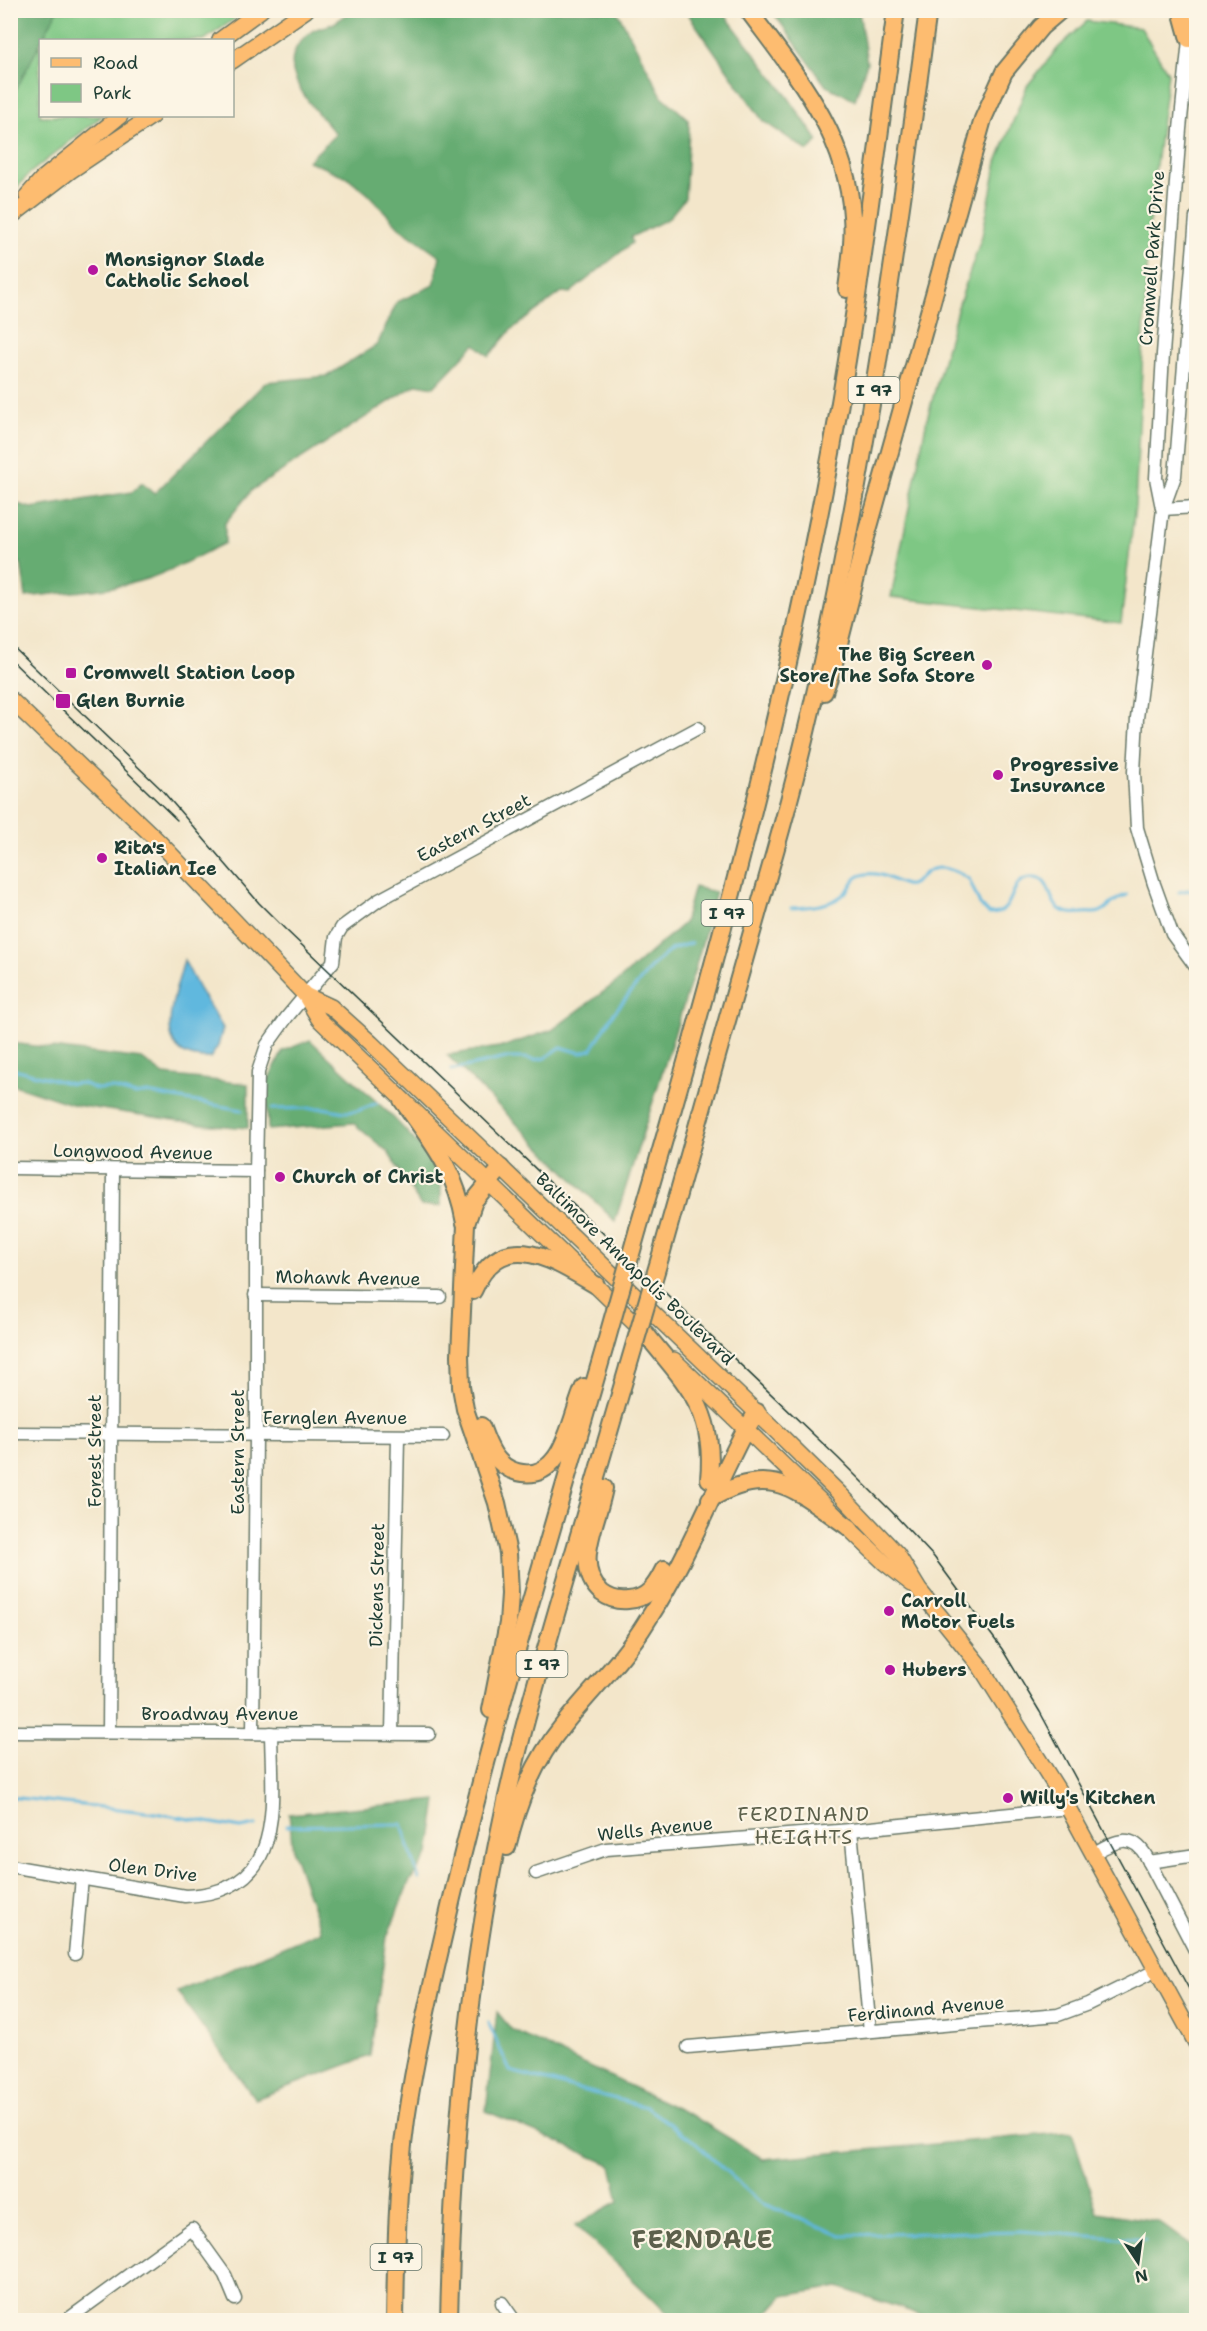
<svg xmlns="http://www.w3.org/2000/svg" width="1207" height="2331" viewBox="0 0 1207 2331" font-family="'Shantell Sans',sans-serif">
<rect width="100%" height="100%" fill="#fcf5e5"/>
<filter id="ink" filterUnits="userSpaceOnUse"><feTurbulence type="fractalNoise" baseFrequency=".0167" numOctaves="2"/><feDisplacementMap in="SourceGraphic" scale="12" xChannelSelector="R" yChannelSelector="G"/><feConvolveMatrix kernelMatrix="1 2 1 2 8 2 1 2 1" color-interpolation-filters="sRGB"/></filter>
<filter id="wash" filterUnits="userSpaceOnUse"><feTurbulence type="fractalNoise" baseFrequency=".008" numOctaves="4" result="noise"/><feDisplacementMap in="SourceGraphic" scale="24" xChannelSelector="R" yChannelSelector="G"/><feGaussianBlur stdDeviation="1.35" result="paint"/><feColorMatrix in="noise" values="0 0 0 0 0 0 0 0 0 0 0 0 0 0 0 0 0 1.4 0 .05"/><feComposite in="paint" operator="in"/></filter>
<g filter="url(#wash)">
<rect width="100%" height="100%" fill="#f3e6ca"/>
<g fill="#7ec784" stroke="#4e825c" stroke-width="1.5">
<path d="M 11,11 L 246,11 L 204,40 L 40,40 L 40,116 L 102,116 L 30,173 L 11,194 Z"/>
<path d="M 1087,21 L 1141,28 L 1168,73 L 1150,211 L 1135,506 L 1121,623 L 891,597 L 927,419 L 957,310 L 982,236 L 997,162 L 1027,86 L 1058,48 Z"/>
</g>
<g fill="#66ac72" stroke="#427453" stroke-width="1.5">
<path d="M 11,10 L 57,11 L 11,99 L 10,11 Z"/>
<path d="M 351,11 L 617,11 L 662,96 L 688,119 L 689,129 L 685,198 L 668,219 L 631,237 L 632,243 L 570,293 L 562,292 L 511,330 L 489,356 L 475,344 L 434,387 L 417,384 L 252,490 L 225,523 L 225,543 C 200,555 176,569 150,578 C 111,591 66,592 26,597 L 21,563 L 11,560 L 11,502 L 31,508 L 132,492 L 142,483 L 154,494 L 266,382 L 327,376 L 377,345 L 397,302 L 434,285 L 440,256 L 399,227 L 368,194 L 347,177 L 308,161 L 336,134 C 313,107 266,64 311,32 C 318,26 325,28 332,24 C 339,21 345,15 351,11 Z"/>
<path d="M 686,11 L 722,11 L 788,97 L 818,141 L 808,151 L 763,121 Z"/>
<path d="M 772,11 L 859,11 L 867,63 L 855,100 L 826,86 Z"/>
<path d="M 694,887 L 716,892 L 695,969 L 615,1221 L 447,1055 L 505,1046 L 552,1030 L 618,981 L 684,923 Z"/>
<path d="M 310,1040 L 391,1115 L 429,1156 L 441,1183 L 441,1206 L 421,1206 L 388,1152 L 353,1123 L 268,1130 L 266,1084 L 283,1051 Z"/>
<path d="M 11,1043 L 142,1059 L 164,1075 L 248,1084 L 248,1128 L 200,1124 L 75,1105 L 11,1084 Z"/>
<path d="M 437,1800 L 429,1854 L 409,1882 L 387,1937 L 370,2056 L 255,2099 L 177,1992 L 321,1931 L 293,1852 L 289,1814 Z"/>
<path d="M 497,2012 L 512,2030 L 693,2116 L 763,2159 L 1072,2132 L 1097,2212 L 1157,2221 L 1194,2248 L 1196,2253 L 1196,2318 L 1191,2320 L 936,2320 L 838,2287 L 783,2296 L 761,2320 L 675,2320 L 575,2225 L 619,2201 L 611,2165 L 486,2111 Z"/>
</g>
<path fill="#61b8de" stroke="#407a89" stroke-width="1.5" d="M 184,960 L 199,989 L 223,1028 L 218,1046 L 210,1058 C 147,1060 175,997 184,960 Z"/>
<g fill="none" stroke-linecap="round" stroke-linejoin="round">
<g stroke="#61b8de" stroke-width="3">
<path d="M 1179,892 L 1188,890 L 1196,893"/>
<path d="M 791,908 C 810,907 834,906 847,891 C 853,885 853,877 862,875 C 885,869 900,888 910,885 C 915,884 919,878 924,874 C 938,862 955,870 969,879 L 980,905 L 989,914 C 1018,915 1006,879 1031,878 C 1060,876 1039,918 1082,913 C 1087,912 1095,914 1100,912 C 1111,907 1114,898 1127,895"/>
<path d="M 10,1068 L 71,1084 L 82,1083 L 96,1089 L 111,1088 L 136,1095 L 147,1093 L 242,1110"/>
<path d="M 451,1070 L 506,1058 L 525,1058 L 534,1060 L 545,1058 L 561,1047 L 581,1053 L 592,1049 L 613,1014 L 653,965 L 672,949 L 691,943"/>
<path d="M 272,1109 L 323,1108 L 345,1112 L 357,1111 L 377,1103"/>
<path d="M 10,1797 L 155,1813 L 241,1828 L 256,1825"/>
<path d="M 286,1826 L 402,1824 L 419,1879"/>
<path d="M 488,2022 L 510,2071 L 646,2107 L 692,2140 L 761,2203 L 841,2235 L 1020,2231 L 1145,2240"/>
</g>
</g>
</g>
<g filter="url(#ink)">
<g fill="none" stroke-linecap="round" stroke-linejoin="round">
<g stroke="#697868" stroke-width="15">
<g id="minor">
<path d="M 1196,217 L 1175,476 L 1163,509 L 1137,718 L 1134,772 L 1137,828 L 1154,884 L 1172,934 L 1196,967"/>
<path d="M 1162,508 L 1156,478 L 1163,354 L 1180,129 L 1192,10"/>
<path d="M 1163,509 L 1196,507"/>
<path d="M 10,1168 L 256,1171"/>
<path d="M 255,1295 L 440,1297"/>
<path d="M 10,1433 L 443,1436"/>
<path d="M 10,1732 L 429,1734"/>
<path d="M 109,1732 L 113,1171"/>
<path d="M 253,1733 L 256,1436 L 256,1171 L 258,1072 L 267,1045 L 287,1017 L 333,962 L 336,937 L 342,927 L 379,900 L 698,728"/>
<path d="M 392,1734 L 398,1437"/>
<path d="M 851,1830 L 870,2031"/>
<path d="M 1094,1853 C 1114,1842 1131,1831 1146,1856 L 1196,1952"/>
<path d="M 1149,1862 L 1196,1855"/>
<path d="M 10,1866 L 185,1896 C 287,1892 272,1806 271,1733"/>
<path d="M 536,1873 L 606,1849 L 851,1830 L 1069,1808"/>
<path d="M 75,1954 L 82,1878"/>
<path d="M 688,2047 L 1058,2015 L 1088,2004 L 1157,1970"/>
<path d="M 502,2303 L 514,2320"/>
<path d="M 67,2320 L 192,2229 L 225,2275 L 235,2299"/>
</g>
</g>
<g stroke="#697868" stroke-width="18">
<g id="major">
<path d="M 220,40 L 261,10"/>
<path d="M 232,61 L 306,10"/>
<path d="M 27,196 L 42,179 L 120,116"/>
<path d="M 10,217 L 70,171 L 152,116"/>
<path d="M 10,699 L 159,842 L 305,995 L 319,1019 L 648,1336"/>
<path d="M 305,995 L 331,1007 L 371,1043 L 776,1431 L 840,1494 L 897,1554 L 919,1590 L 980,1666 L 1061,1795 L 1196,2043"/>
<path d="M 674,1360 L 885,1563 L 912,1584"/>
</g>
</g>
<g stroke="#697868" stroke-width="20">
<g id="highway">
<path d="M 748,10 C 795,74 847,133 852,216 C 854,240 850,265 847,289"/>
<path d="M 1181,10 L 1189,39"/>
<path d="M 824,692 L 834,663 L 865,541 L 983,119 L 1004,72 L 1041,27 L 1061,10"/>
<path d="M 402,1100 C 432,1142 456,1170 465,1223"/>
<path d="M 638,1229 C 712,978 780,726 828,469 C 857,317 875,164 896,10"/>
<path d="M 662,1251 C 693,1142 723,1034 754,925 C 769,872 785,819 798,765 C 860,516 894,264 928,10"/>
<path d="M 473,1291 C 502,1224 554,1261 596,1285"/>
<path d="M 645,1333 C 685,1383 716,1409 709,1479"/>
<path d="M 481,1426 C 488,1445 495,1466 517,1472 C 564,1484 570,1417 584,1387"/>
<path d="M 604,1488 C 599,1519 571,1567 602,1593 C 610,1599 619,1601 628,1600 C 648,1599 656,1585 664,1569"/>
<path d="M 710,1499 C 774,1461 798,1493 850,1528"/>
<path d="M 491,1710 L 508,1623 L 510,1594 L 508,1553 L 497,1503 L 465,1409 L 461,1387 L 460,1355 L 466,1224 L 474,1201 L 501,1168"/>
<path d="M 507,1847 C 518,1801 534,1761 564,1724 C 591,1690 624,1659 647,1621 C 685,1563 711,1496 743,1434 L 757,1412"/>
<path d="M 395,2320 C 396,2254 397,2186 406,2120 C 417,2045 435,1972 452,1898 C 496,1712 552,1530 605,1346"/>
<path d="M 449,2320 C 453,2150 467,1982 503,1815 C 518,1745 538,1676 558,1607 C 582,1527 605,1447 628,1367"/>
</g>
</g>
<use href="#minor" stroke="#fff" stroke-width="12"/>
<use href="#major" stroke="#fdbc70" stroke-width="15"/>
<use href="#highway" stroke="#fdbc70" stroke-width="16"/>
<g stroke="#1f3d34" stroke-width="1.5">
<path d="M 10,644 L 160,788 L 259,903 L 285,929 L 838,1458 L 892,1512 L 934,1557 L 1002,1649 L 1040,1712 L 1196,2002"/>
<path d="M 10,659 L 177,820"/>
</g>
<g stroke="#697868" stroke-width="20" stroke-linecap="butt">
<g id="highway-bridge">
<path d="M 605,1346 L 638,1229"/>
<path d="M 628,1367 L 662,1251"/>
</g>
</g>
<use href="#highway-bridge" stroke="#fdbc70" stroke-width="16"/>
</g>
</g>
<g fill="#b5179e" stroke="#fcf5e5" stroke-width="2">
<circle cx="93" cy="270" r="6"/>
<circle cx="987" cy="665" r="6"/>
<rect x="65" y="667" width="12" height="12" rx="3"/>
<rect x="55" y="693" width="16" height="16" rx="3"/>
<circle cx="998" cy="775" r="6"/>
<circle cx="102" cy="858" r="6"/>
<circle cx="280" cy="1177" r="6"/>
<circle cx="889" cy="1611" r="6"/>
<circle cx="890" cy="1670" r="6"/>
<circle cx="1008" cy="1798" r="6"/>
</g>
<g text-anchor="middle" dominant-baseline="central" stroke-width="4.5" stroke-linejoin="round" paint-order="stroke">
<g fill="#fcf5e5" stroke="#617469" stroke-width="1.5">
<rect x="848.5" y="377" width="51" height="26" rx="4.5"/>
<rect x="701.5" y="900" width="51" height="26" rx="4.5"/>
<rect x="516.5" y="1651" width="51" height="26" rx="4.5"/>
<rect x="370.5" y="2244" width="51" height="26" rx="4.5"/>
</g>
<g font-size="16" font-weight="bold" fill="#1f3d34">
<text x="874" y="390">I 97</text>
<text x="727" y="913">I 97</text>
<text x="542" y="1664">I 97</text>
<text x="396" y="2257">I 97</text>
</g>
<g font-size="18" fill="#1f3d34" stroke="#fcf5e5">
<text transform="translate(1152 258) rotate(-86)">Cromwell Park Drive</text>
<text transform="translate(474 828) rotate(-28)">Eastern Street</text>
<text transform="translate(133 1152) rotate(1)">Longwood Avenue</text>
<text transform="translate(635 1269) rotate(44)">Baltimore Annapolis Boulevard</text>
<text transform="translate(348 1278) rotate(1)">Mohawk Avenue</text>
<text x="335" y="1418">Fernglen Avenue</text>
<text transform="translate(95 1451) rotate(-90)">Forest Street</text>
<text transform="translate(238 1452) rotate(-90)">Eastern Street</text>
<text transform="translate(377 1585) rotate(-89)">Dickens Street</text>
<text x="220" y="1714">Broadway Avenue</text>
<text transform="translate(655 1829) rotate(-6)">Wells Avenue</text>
<text transform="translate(153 1870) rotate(7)">Olen Drive</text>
<text transform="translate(926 2009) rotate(-5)">Ferdinand Avenue</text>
</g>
<g font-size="18" font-weight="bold" fill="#1f3d34" stroke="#fcf5e5" text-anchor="start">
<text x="105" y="260">Monsignor Slade<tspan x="105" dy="21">Catholic School</tspan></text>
<text x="975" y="655" text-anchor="end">The Big Screen<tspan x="975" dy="21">Store/The Sofa Store</tspan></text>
<text x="83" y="673">Cromwell Station Loop</text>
<text x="76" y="701">Glen Burnie</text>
<text x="1010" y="765">Progressive<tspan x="1010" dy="21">Insurance</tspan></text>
<text x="114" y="848">Rita's<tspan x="114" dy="21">Italian Ice</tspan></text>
<text x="292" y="1177">Church of Christ</text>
<text x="901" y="1601">Carroll<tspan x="901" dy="21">Motor Fuels</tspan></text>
<text x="902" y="1670">Hubers</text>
<text x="1020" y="1798">Willy's Kitchen</text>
</g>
<g font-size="20" letter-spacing="1.5" fill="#5c604b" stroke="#fcf5e5">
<text x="804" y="1814">FERDINAND<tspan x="804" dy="23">HEIGHTS</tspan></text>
</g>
<g font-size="24" font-weight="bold" letter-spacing="1.5" fill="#5c604b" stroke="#fcf5e5">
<text x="703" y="2240">FERNDALE</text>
</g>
</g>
<rect width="1207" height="2331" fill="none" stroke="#fcf5e5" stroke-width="36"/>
<rect x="39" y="39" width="195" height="78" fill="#fcf5e5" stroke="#a4ab9e" stroke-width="1.5"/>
<rect x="51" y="58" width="30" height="9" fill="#fdbc70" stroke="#a4ab9e" stroke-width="1.5"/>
<text x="93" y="69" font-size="18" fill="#1f3d34">Road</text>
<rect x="51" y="84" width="30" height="18" fill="#7ec784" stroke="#a4ab9e" stroke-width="1.5"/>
<text x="93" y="99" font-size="18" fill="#1f3d34">Park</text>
<g transform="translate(1138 2262) rotate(167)" stroke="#fcf5e5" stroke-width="4.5" paint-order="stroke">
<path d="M0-4.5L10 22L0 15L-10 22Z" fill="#1f3d34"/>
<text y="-9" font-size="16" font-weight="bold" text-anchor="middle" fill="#1f3d34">N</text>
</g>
</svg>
